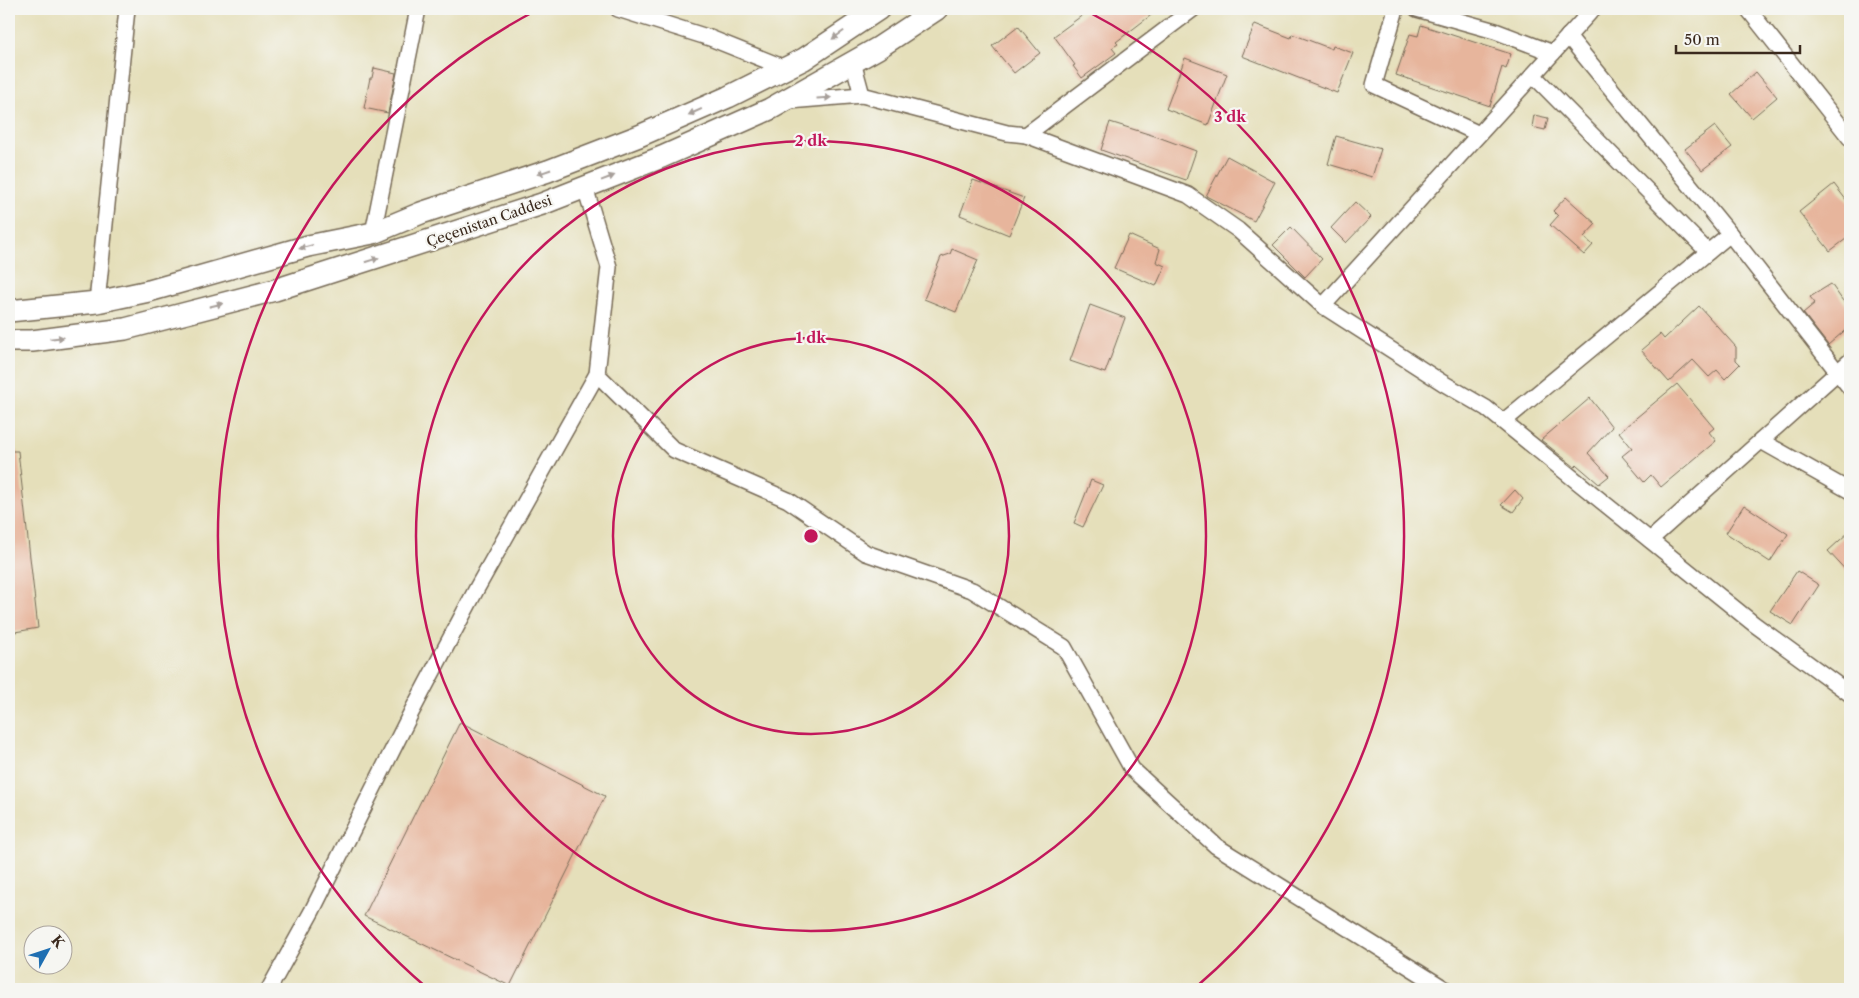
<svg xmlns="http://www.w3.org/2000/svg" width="1859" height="998" viewBox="0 0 1859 998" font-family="'Libre Caslon Text',serif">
<rect width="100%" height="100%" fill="#f6f6f2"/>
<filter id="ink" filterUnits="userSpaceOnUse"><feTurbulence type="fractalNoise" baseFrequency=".02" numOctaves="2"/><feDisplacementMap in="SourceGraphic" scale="10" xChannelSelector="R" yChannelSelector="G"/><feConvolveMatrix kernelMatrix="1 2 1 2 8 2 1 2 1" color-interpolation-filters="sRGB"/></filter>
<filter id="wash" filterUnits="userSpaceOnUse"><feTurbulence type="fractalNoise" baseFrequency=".0096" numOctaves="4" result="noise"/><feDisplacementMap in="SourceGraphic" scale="20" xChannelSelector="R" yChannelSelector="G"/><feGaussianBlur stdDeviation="1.12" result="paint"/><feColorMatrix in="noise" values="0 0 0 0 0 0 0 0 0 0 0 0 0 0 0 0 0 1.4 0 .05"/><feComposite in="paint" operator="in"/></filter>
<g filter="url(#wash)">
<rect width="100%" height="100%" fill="#e5dfba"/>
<g id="blocks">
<g fill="#e7b59c">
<path d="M 1091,9 L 1159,9 L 1116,42 L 1118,44 L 1112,48 L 1116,53 L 1082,78 L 1073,66 L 1075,65 L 1054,36 Z"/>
<path d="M 1255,24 L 1291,38 L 1292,34 L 1332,49 L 1333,46 L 1353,53 L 1337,93 L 1242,56 Z"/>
<path d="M 1421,25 L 1511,54 L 1506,69 L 1502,67 L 1490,106 L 1396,75 L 1410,34 L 1418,36 Z"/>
<path d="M 1018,26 L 1040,53 L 1014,73 L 992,46 Z"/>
<path d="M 1185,58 L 1227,74 L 1208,125 L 1166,109 Z"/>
<path d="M 374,68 L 396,73 L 388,113 L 364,108 L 370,78 L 372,78 Z"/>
<path d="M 1756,72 L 1777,97 L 1752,118 L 1731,94 Z"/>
<path d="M 1534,115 L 1548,118 L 1545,130 L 1532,127 Z"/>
<path d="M 1110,122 L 1158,137 L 1196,151 L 1186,180 L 1101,150 Z"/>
<path d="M 1715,126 L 1732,147 L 1702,170 L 1685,149 Z"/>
<path d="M 1336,136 L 1381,149 L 1372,177 L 1328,164 Z"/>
<path d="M 1227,156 L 1275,182 L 1254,221 L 1206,196 Z"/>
<path d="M 973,180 L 1024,198 L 1009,235 L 960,215 Z"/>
<path d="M 1834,184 L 1850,205 L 1850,236 L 1830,251 L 1799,212 Z"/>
<path d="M 1566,197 L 1596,224 L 1584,237 L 1593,245 L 1584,255 L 1550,225 L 1558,216 L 1553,211 Z"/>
<path d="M 1355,202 L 1371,217 L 1346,243 L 1331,228 Z"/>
<path d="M 1291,227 L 1322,259 L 1305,277 L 1273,245 Z"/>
<path d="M 1129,235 L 1160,249 L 1156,262 L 1165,266 L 1156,286 L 1114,268 Z"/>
<path d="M 952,249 L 978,260 L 956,312 L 924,299 L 941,257 L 950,254 Z"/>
<path d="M 1831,284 L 1850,311 L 1850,326 L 1828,345 L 1803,313 L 1815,303 L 1810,297 Z"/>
<path d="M 1090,305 L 1125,318 L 1105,373 L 1070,361 Z"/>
<path d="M 1699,306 L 1736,347 L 1736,360 L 1740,364 L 1725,379 L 1717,370 L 1709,377 L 1693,360 L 1669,382 L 1641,350 L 1660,334 L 1664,339 Z"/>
<path d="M 1677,384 L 1714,428 L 1709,432 L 1716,441 L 1661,487 L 1651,475 L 1644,482 L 1622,456 L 1632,448 L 1619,432 Z"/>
<path d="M 1590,398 L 1612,427 L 1588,453 L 1609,476 L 1599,484 L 1577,465 L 1575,467 L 1541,440 Z"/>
<path d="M 9,451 L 18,451 L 38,628 L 9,633 Z"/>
<path d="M 1091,480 L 1103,485 L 1083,527 L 1074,523 Z"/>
<path d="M 1515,490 L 1523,499 L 1513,512 L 1501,505 Z"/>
<path d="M 1744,505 L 1788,534 L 1770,562 L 1726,533 Z"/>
<path d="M 1850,531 L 1850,575 L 1828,551 Z"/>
<path d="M 1797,571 L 1819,585 L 1793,625 L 1770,611 Z"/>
<path d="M 460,722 L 605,796 L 510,986 L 364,916 Z"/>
</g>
</g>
</g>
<g filter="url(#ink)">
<use href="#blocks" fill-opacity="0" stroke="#766955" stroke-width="1"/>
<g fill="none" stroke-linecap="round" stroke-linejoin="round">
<g stroke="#766955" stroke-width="18">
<g id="street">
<path d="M 618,9 L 710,38 L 785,68"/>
<path d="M 1396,9 L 1374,85 L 1479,134"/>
<path d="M 1417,9 L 1495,31 L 1553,53"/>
<path d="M 1748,9 L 1850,138"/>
<path d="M 1568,36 L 1730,234 L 1850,388"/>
<path d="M 853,62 L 862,95"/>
<path d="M 1533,75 L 1708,252"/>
<path d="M 789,101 L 862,95 L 1007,133 L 1026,135 L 1188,195 L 1238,230 L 1323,306 L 1443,383 L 1486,408 L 1754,624 L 1850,694"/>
<path d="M 1026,135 L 1193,9"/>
<path d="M 373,233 L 418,9"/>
<path d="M 97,302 L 127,9"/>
<path d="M 1323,306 L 1593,9"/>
<path d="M 597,374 L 674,450 L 788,500 L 866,553 L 972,590 L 1064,647 L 1132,769 L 1216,846 L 1445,989"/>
<path d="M 1504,421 L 1730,234"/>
<path d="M 1761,441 L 1850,491"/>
<path d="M 1650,540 L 1850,361"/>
<path d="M 269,989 L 312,911 L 412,711 L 477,588 L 597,374 L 609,267 L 585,187"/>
</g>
</g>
<g stroke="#766955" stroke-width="24">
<g id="secondary">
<path d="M 9,311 L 97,302 L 149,291 L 308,246 L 373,233 L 421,213 L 548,171 L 639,136 L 728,97 L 804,59 L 879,9"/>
<path d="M 9,341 L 32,341 L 125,329 L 275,290 L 542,204 L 662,157 L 770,109 L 878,48 L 937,9"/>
</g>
</g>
<use href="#street" stroke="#fff" stroke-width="15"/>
<use href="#secondary" stroke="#fff" stroke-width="21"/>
</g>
<defs><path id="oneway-solid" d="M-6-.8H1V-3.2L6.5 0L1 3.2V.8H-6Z" transform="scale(1.25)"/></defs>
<g fill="#a79f9a">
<use href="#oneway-solid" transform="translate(838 35) rotate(145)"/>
<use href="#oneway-solid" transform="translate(824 98) rotate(-4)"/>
<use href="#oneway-solid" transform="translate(695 112) rotate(156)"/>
<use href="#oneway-solid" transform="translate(544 172) rotate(161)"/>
<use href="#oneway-solid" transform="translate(608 178) rotate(-21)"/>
<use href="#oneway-solid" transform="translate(306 247) rotate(165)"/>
<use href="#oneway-solid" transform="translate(372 260) rotate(-17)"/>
<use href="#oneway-solid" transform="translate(216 305) rotate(-14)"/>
<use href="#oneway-solid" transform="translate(57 338) rotate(-6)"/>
</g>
</g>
<g fill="none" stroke="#c2185b" stroke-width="2.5">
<circle cx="811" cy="536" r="198"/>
<circle cx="811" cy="536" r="395"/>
<path d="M426 987A593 593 0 0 1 537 10M1085 10A593 593 0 0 1 1196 987"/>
</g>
<g text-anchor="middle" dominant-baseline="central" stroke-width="4.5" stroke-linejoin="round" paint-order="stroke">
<g font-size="14" fill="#3b2a1e" stroke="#f6f6f2">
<text transform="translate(489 221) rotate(-19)">Çeçenistan Caddesi</text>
</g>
</g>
<circle cx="811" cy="536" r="8" fill="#c2185b" stroke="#f6f6f2" stroke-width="2.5"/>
<g font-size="15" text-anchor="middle" font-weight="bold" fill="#c2185b" stroke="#f6f6f2" stroke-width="4.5" stroke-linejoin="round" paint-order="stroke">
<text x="1230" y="122">3 dk</text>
<text x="811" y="146">2 dk</text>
<text x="811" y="343">1 dk</text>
</g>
<rect width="1859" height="998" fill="none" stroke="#f6f6f2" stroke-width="30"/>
<g transform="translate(48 950) rotate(50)"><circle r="24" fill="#f6f6f2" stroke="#aba49d"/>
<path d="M0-4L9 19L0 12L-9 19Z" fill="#1f6fb2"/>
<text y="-8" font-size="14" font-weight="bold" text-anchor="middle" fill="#3b2a1e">K</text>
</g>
<path d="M1676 45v8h124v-8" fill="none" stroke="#3b2a1e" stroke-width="2.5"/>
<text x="1684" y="45" font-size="15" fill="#3b2a1e" stroke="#f6f6f2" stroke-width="4" paint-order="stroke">50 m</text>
</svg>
